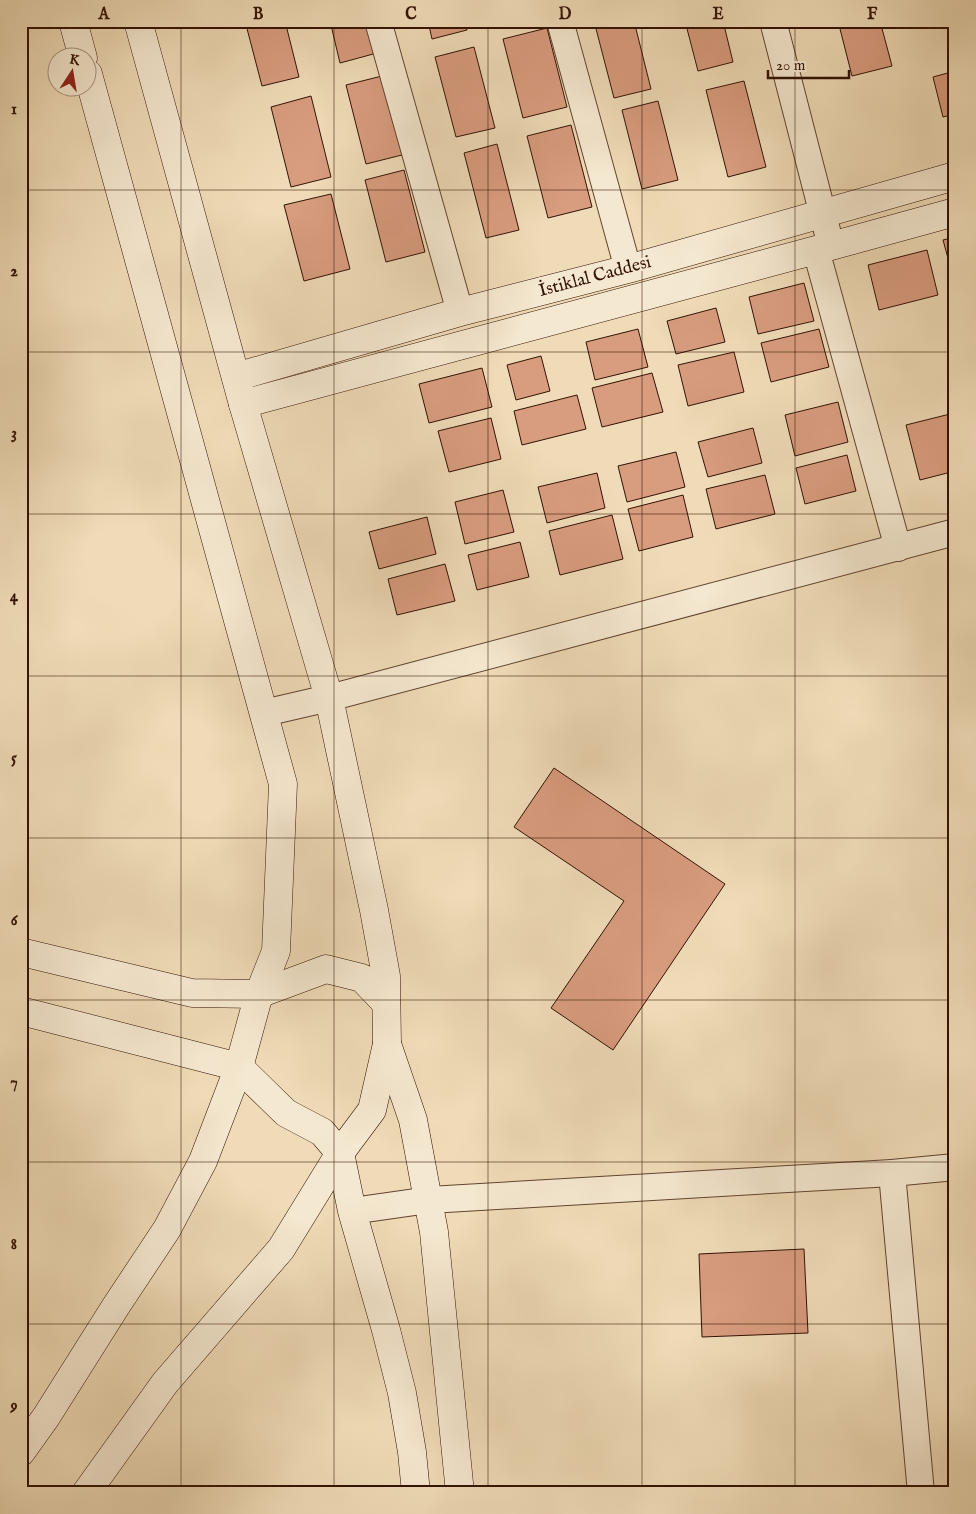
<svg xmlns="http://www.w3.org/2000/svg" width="976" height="1514" viewBox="0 0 976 1514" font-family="'IM FELL English',serif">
<rect width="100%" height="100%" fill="#efdbb7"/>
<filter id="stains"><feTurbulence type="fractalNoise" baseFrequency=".004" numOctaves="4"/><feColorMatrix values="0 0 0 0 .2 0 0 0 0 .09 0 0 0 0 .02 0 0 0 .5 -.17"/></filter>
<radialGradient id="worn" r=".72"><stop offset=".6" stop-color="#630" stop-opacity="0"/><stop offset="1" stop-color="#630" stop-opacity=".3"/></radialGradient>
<g fill="#d89c7f" stroke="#321202">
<path d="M 245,21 L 285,21 L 299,77 L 262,86 Z"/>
<path d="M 330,21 L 368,21 L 377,53 L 340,63 Z"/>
<path d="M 428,21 L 465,21 L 467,30 L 432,39 Z"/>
<path d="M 594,21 L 634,21 L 651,89 L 614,98 Z"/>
<path d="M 685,21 L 723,21 L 733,62 L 698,71 Z"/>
<path d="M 838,21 L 880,21 L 892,66 L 852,76 Z"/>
<path d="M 547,28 L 567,107 L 523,118 L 503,39 Z"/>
<path d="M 474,47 L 495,128 L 456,137 L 435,57 Z"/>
<path d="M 955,71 L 955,114 L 943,117 L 933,77 Z"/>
<path d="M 382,76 L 402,155 L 366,164 L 346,85 Z"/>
<path d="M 744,81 L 766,167 L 728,177 L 706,90 Z"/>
<path d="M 311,96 L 331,177 L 291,187 L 271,107 Z"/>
<path d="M 658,101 L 678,180 L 642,189 L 622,110 Z"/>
<path d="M 571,125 L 592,207 L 548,218 L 527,136 Z"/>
<path d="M 497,144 L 519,230 L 486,238 L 464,153 Z"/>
<path d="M 404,170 L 425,252 L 386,262 L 365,180 Z"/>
<path d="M 331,194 L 350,269 L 304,281 L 284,205 Z"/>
<path d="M 955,237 L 955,284 L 943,240 Z"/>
<path d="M 927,250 L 938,295 L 879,310 L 868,265 Z"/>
<path d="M 804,283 L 814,321 L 758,334 L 749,297 Z"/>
<path d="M 716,308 L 725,342 L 676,354 L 667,321 Z"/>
<path d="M 638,329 L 648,367 L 595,380 L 586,342 Z"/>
<path d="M 819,329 L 829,367 L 771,382 L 761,343 Z"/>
<path d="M 734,352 L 744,392 L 688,406 L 678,365 Z"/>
<path d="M 541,356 L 550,391 L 516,400 L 507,365 Z"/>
<path d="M 482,368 L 492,407 L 429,423 L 419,384 Z"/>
<path d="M 652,373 L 663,412 L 602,427 L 592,388 Z"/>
<path d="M 577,395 L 586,429 L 522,445 L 514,411 Z"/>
<path d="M 838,402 L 848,442 L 795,456 L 785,415 Z"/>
<path d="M 954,413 L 955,471 L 920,480 L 906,425 Z"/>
<path d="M 491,418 L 501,459 L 449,472 L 438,431 Z"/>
<path d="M 753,428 L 762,463 L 708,477 L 698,442 Z"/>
<path d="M 676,452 L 685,487 L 627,502 L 618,466 Z"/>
<path d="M 847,455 L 856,491 L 805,504 L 796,468 Z"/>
<path d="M 597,473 L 605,508 L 547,523 L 538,487 Z"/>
<path d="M 765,475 L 775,514 L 716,529 L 706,489 Z"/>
<path d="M 503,490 L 514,532 L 465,544 L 455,502 Z"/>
<path d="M 683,495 L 693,537 L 639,551 L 628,509 Z"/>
<path d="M 612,515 L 623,559 L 560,575 L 549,531 Z"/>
<path d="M 427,517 L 436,554 L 379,569 L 369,532 Z"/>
<path d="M 520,542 L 529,577 L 477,590 L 468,555 Z"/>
<path d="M 445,564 L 455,601 L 397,615 L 388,579 Z"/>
<path d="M 554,768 L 725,884 L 613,1050 L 551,1008 L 624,901 L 514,827 Z"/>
<path d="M 804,1249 L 808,1333 L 702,1337 L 699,1254 Z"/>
</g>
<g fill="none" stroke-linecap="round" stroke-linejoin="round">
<g stroke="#61442f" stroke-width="28">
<g id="street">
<path d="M 378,21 L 460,312"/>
<path d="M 560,21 L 628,269"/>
<path d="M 773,21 L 831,246"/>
<path d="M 816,250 L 898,548"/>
<path d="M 264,713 L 329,698 L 955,532"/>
<path d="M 892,1173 L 921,1493"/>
<path d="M 352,1211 L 429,1200 L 892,1173 L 955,1167"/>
</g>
</g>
<g stroke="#321202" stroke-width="29">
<g id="secondary">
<path d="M 73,21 L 83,58"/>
<path d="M 236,377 L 460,312 L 628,269 L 955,176"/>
<path d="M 243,404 L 831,246 L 955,212"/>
<path d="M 21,952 L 192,993 L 259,994 L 326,969 L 362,978 L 386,1003"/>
<path d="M 21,1011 L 239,1067 L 286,1113 L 322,1132 L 340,1153 L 352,1211 L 386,1330 L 402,1393 L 412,1452 L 416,1493"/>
<path d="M 387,1044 L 413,1120 L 434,1232 L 460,1493"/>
<path d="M 21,1452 L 46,1417 L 116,1306 L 167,1229 L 203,1161 L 239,1067 L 259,994 L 276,951 L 283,784 L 88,74"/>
<path d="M 86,1493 L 165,1383 L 281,1249 L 340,1153 L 372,1110 L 387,1044 L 386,976 L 374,910 L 329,698 L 243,404 L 138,21"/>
</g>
</g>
<use href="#street" stroke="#f5e8d0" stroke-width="26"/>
<use href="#secondary" stroke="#f5e8d0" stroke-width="28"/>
</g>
<path fill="none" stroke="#321202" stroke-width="1" stroke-opacity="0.55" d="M 181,21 L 181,1493M 334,21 L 334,1493M 488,21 L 488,1493M 642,21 L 642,1493M 795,21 L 795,1493M 21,190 L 955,190M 21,352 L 955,352M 21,514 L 955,514M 21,676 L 955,676M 21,838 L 955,838M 21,1000 L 955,1000M 21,1162 L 955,1162M 21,1324 L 955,1324"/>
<g text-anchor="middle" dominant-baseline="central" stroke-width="5" stroke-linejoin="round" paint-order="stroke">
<g font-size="18" fill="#321202" stroke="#f5e8d0">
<text transform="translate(595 277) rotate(-15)">İstiklal Caddesi</text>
</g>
</g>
<rect width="976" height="1514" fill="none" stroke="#efdbb7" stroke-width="55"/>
<g transform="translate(72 72) rotate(12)"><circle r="24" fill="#f5e8d0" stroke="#a7927e"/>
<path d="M0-4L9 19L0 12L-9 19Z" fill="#8f2418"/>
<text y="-8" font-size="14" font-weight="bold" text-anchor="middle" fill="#321202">K</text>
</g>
<path d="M768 70v8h81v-8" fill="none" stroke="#321202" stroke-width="2.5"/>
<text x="776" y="70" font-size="15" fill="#321202" stroke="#f5e8d0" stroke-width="4" paint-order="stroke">20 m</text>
<rect x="28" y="28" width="920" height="1458" fill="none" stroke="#321202" stroke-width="2"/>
<g font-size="16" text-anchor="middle" font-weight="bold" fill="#321202">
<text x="104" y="19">A</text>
<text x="258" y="19">B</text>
<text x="411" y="19">C</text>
<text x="565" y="19">D</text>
<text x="718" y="19">E</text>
<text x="872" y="19">F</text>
<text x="14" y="114">1</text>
<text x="14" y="276">2</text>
<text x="14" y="438">3</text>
<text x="14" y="601">4</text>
<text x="14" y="763">5</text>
<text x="14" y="925">6</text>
<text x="14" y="1087">7</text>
<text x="14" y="1249">8</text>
<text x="14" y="1411">9</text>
</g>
<rect width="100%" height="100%" filter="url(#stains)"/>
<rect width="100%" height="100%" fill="url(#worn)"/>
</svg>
